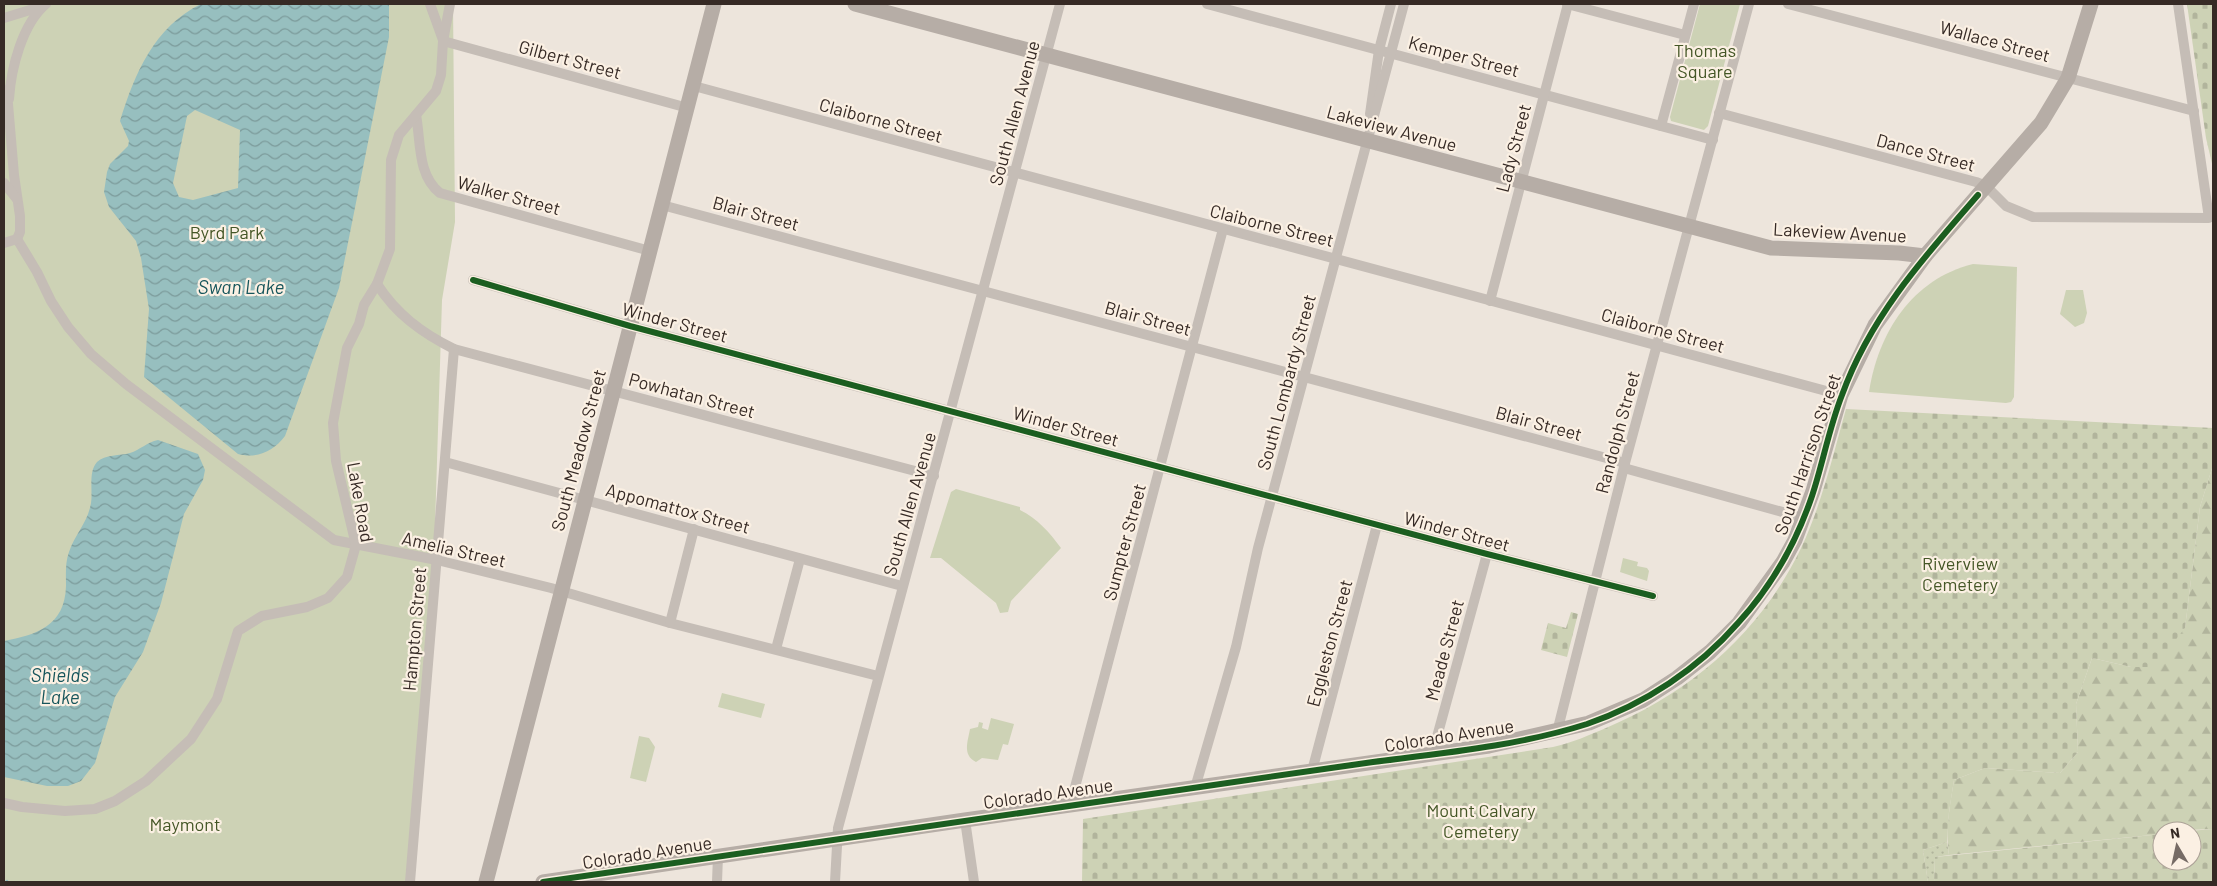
<svg xmlns="http://www.w3.org/2000/svg" width="2217" height="886" viewBox="0 0 2217 886" font-family="Barlow,sans-serif">
<defs>
<pattern id="grass-dots" width="8" height="8" patternUnits="userSpaceOnUse" patternTransform="scale(1.25)"><rect width="8" height="8" fill="#cdd2b5"/><path d="M2 2h.1M6 6h.1" fill="none" stroke="#b1b49c" stroke-width="1.8" stroke-linecap="round"/></pattern>
<pattern id="forest-firs" width="22" height="20" patternUnits="userSpaceOnUse" patternTransform="scale(1.25)"><rect width="22" height="20" fill="#cdd2b5"/><path d="M5 1l3.5 6h-7zM16 11l3.5 6h-7z" fill="#b1b49c"/></pattern>
<pattern id="cemetery-stones" width="16" height="16" patternUnits="userSpaceOnUse" patternTransform="scale(1.25)"><rect width="16" height="16" fill="#cdd2b5"/><path d="M2 7V4a2 2 0 0 1 4 0v3zM10 15v-3a2 2 0 0 1 4 0v3z" fill="#b1b49c"/></pattern>
<pattern id="water-waves" width="16" height="10" patternUnits="userSpaceOnUse" patternTransform="scale(1.25)"><rect width="16" height="10" fill="#97bfbf"/><path d="M0 5q4-4 8 0t8 0" fill="none" stroke="#7c9b9b"/></pattern>
</defs>
<rect width="100%" height="100%" fill="#ede5dc"/>
<path fill="url(#grass-dots)" d="M 1947,842 L 1949,855 L 1935,857 L 1934,882 L 1928,882 L 1923,850 Z"/>
<path fill="url(#forest-firs)" d="M 2213,465 L 2213,829 L 2162,831 L 2162,834 L 1949,855 C 1945,830 1950,805 1954,780 L 1985,768 L 2060,773 L 2078,752 L 2076,704 L 2092,658 L 2131,667 L 2185,628 L 2200,507 Z"/>
<g fill="url(#cemetery-stones)">
<path d="M 2187,4 L 2213,4 L 2213,168 L 2206,138 Z"/>
<path d="M 1846,409 L 2213,428 L 2213,465 L 2200,507 L 2185,628 L 2154,667 L 2131,667 L 2092,658 L 2076,704 L 2078,752 L 2060,773 L 1985,768 L 1954,780 L 1949,812 L 1947,842 L 1923,850 L 1928,882 L 1082,882 L 1083,819 L 1553,747 C 1572,743 1589,735 1606,728 C 1692,692 1762,631 1802,546 C 1822,503 1833,455 1846,409 Z"/>
<path d="M 1571,612 L 1578,614 L 1567,657 L 1541,650 L 1548,623 L 1566,628 Z"/>
<path d="M 2213,829 L 2213,882 L 1934,882 L 1935,857 L 2162,834 L 2162,861 L 2192,861 L 2192,831 L 2189,831 Z"/>
</g>
<g fill="#cdd2b5">
<path d="M 4,4 L 453,4 L 455,222 L 442,300 L 434,558 L 409,882 L 4,882 Z"/>
<path d="M 1700,4 L 1740,4 L 1708,126 L 1704,130 L 1671,121 L 1670,117 Z"/>
<path d="M 1973,264 L 2017,267 L 2014,397 L 2011,402 L 2006,403 L 1869,392 C 1878,333 1912,279 1973,264 Z"/>
<path d="M 2066,290 L 2083,290 L 2087,313 L 2084,323 L 2075,327 L 2060,314 Z"/>
<path d="M 956,489 L 1020,507 L 1020,510 C 1038,519 1049,532 1061,548 L 1011,601 L 1008,612 L 1000,613 L 996,603 L 941,558 L 930,558 L 951,492 Z"/>
<path d="M 1623,558 L 1638,562 L 1637,566 L 1647,568 L 1649,571 L 1647,581 L 1620,572 Z"/>
<path d="M 722,693 L 765,704 L 761,718 L 718,707 Z"/>
<path d="M 991,718 L 1014,724 L 1008,745 L 1003,744 L 998,760 L 982,758 L 976,762 C 962,755 968,741 970,729 L 978,727 L 979,722 L 983,723 L 982,728 L 988,730 Z"/>
<path d="M 639,736 L 649,738 L 655,747 L 646,782 L 630,778 Z"/>
</g>
<g fill="url(#water-waves)" fill-rule="evenodd">
<path d="M 201,4 L 389,4 L 389,37 L 339,288 L 285,436 C 274,451 257,459 238,454 L 144,377 L 149,309 L 141,258 L 136,241 L 109,207 L 104,192 L 107,172 L 110,164 L 128,146 L 129,141 L 120,121 C 135,73 154,27 201,4 ZM 195,110 L 240,130 L 238,188 L 193,200 L 179,197 L 173,183 L 187,116 Z"/>
<path d="M 158,440 L 198,454 L 205,470 L 203,480 L 184,514 L 161,603 L 143,652 L 115,697 L 95,763 L 81,781 L 68,786 L 47,786 L 4,777 L 4,641 C 36,635 65,626 66,586 C 66,574 65,563 69,552 C 75,534 88,522 91,503 C 93,491 88,472 97,462 C 105,454 120,456 130,453 C 140,450 147,442 158,440 Z"/>
</g>
<g fill="none" stroke-linecap="round" stroke-linejoin="round">
<path stroke="#97bfbf" stroke-width="2.5" d="M 6,882 L 7,881"/>
<g stroke="#c5bdb6" stroke-width="10">
<path d="M 430,4 L 443,40"/>
<path d="M 1207,4 L 1713,140"/>
<path d="M 1567,4 L 1685,35"/>
<path d="M 1788,4 L 2194,111"/>
<path d="M 4,18 L 43,6"/>
<path d="M 443,41 L 688,108"/>
<path d="M 694,86 L 1841,395"/>
<path d="M 4,90 L 8,104 L 14,175 L 20,216 L 20,232 L 17,239"/>
<path d="M 9,99 C 11,69 22,24 46,4"/>
<path d="M 1719,113 L 1976,182 L 1986,186 L 2006,206 L 2033,217 L 2209,218 L 2178,4"/>
<path d="M 1370,114 L 1379,50 L 1391,4"/>
<path d="M 416,115 C 421,141 417,175 440,193 L 650,251"/>
<path d="M 1661,126 L 1694,4"/>
<path d="M 4,183 L 17,199"/>
<path d="M 662,205 L 1625,463"/>
<path d="M 17,239 L 37,272 L 51,301 L 68,327 L 91,354 L 126,384 L 334,540 L 437,560 L 551,588 L 670,623 L 878,676"/>
<path d="M 4,243 L 17,239"/>
<path d="M 473,280 L 630,326 L 1487,554 L 1653,596"/>
<path d="M 377,284 C 396,314 422,333 454,349 L 934,476"/>
<path d="M 1490,301 L 1568,4"/>
<path d="M 445,462 L 902,586"/>
<path d="M 1624,468 L 1804,518"/>
<path d="M 670,623 L 694,529"/>
<path d="M 776,649 L 800,559"/>
<path d="M 1557,732 L 1625,463 L 1749,4"/>
<path d="M 1432,755 L 1487,554"/>
<path d="M 1312,771 L 1377,525"/>
<path d="M 1195,788 L 1236,647 L 1258,548 L 1404,4"/>
<path d="M 4,803 L 22,807 L 65,811 L 95,809 L 115,801 L 146,781 L 191,739 L 217,699 L 238,631 L 262,616 L 307,607 L 328,598 L 347,577 L 356,545 L 336,461 L 333,423 L 347,348 L 359,324 L 364,305 L 377,284 L 390,249 L 391,160 L 399,135 L 436,91 L 441,75 L 443,41 L 450,4"/>
<path d="M 1070,806 L 1223,229"/>
<path d="M 965,820 L 974,882"/>
<path d="M 410,882 L 454,349"/>
<path d="M 717,882 L 718,856"/>
<path d="M 835,882 L 838,828 L 1060,4"/>
</g>
<g stroke="#b6ada6" stroke-width="15">
<path d="M 855,4 L 1771,248 L 1899,253 L 1925,256"/>
<path d="M 486,882 L 714,4"/>
<path d="M 543,882 L 965,820 L 1489,746 L 1589,723 L 1643,700 L 1677,678 L 1710,652 L 1739,623 L 1783,562 L 1795,540 L 1813,491 L 1841,395 L 1875,325 L 1925,256 L 2041,123 L 2068,78 L 2091,4"/>
</g>
<g stroke="#fbf0e3" stroke-width="9">
<g id="cycleway">
<path d="M 473,280 L 630,326 L 1487,554 L 1653,596"/>
<path d="M 543,882 C 762,851 981,818 1200,787 C 1257,779 1315,770 1373,762 C 1444,753 1518,746 1587,724 C 1645,704 1698,669 1738,623 C 1772,586 1796,543 1812,496 C 1823,463 1829,428 1842,395 C 1870,317 1924,257 1978,195"/>
</g>
</g>
<use href="#cycleway" stroke="#1b5e20" stroke-width="6"/>
</g>
<g text-anchor="middle" dominant-baseline="central" stroke-width="4.5" stroke-linejoin="round" paint-order="stroke">
<g font-size="18" fill="#362a25" stroke="#fbf0e3">
<text transform="translate(1995 41) rotate(15)">Wallace Street</text>
<text transform="translate(1464 56) rotate(15)">Kemper Street</text>
<text transform="translate(570 59) rotate(15)">Gilbert Street</text>
<text transform="translate(1014 113) rotate(-75)">South Allen Avenue</text>
<text transform="translate(881 120) rotate(15)">Claiborne Street</text>
<text transform="translate(1392 128) rotate(15)">Lakeview Avenue</text>
<text transform="translate(1513 148) rotate(-75)">Lady Street</text>
<text transform="translate(1926 152) rotate(15)">Dance Street</text>
<text transform="translate(509 195) rotate(15)">Walker Street</text>
<text transform="translate(756 213) rotate(15)">Blair Street</text>
<text transform="translate(1272 225) rotate(14)">Claiborne Street</text>
<text transform="translate(1840 232) rotate(3)">Lakeview Avenue</text>
<text transform="translate(1148 318) rotate(15)">Blair Street</text>
<text transform="translate(675 322) rotate(15)">Winder Street</text>
<text transform="translate(1663 330) rotate(15)">Claiborne Street</text>
<text transform="translate(1286 382) rotate(-75)">South Lombardy Street</text>
<text transform="translate(692 395) rotate(15)">Powhatan Street</text>
<text transform="translate(1539 423) rotate(15)">Blair Street</text>
<text transform="translate(1066 426) rotate(15)">Winder Street</text>
<text transform="translate(1617 432) rotate(-75)">Randolph Street</text>
<text transform="translate(578 450) rotate(-75)">South Meadow Street</text>
<text transform="translate(1807 454) rotate(-71)">South Harrison Street</text>
<text transform="translate(361 502) rotate(80)">Lake Road</text>
<text transform="translate(909 504) rotate(-74)">South Allen Avenue</text>
<text transform="translate(678 508) rotate(15)">Appomattox Street</text>
<text transform="translate(1457 531) rotate(15)">Winder Street</text>
<text transform="translate(1124 542) rotate(-75)">Sumpter Street</text>
<text transform="translate(454 549) rotate(13)">Amelia Street</text>
<text transform="translate(414 629) rotate(-85)">Hampton Street</text>
<text transform="translate(1329 643) rotate(-75)">Eggleston Street</text>
<text transform="translate(1444 650) rotate(-75)">Meade Street</text>
<text transform="translate(1449 735) rotate(-9)">Colorado Avenue</text>
<text transform="translate(1048 793) rotate(-8)">Colorado Avenue</text>
<text transform="translate(647 852) rotate(-9)">Colorado Avenue</text>
</g>
<g font-size="18" fill="#445626" stroke="#fbf0e3">
<text x="1705" y="50">Thomas<tspan x="1705" dy="21">Square</tspan></text>
<text x="227" y="232">Byrd Park</text>
<text x="1960" y="563">Riverview<tspan x="1960" dy="21">Cemetery</tspan></text>
<text x="1481" y="810">Mount Calvary<tspan x="1481" dy="21">Cemetery</tspan></text>
<text x="185" y="824">Maymont</text>
</g>
<g font-size="19" font-style="italic" fill="#16555b" stroke="#fbf0e3">
<text x="241" y="286">Swan Lake</text>
<text x="60" y="674">Shields<tspan x="60" dy="22">Lake</tspan></text>
</g>
</g>
<rect width="2217" height="886" fill="none" stroke="#362a25" stroke-width="10"/>
<g transform="translate(2177 846) rotate(351)"><circle r="24" fill="#fbf0e3" stroke="#aca197"/>
<path d="M0-4L9 19L0 12L-9 19Z" fill="#766b65"/>
<text y="-8" font-size="14" font-weight="bold" text-anchor="middle" fill="#362a25">N</text>
</g>
</svg>
